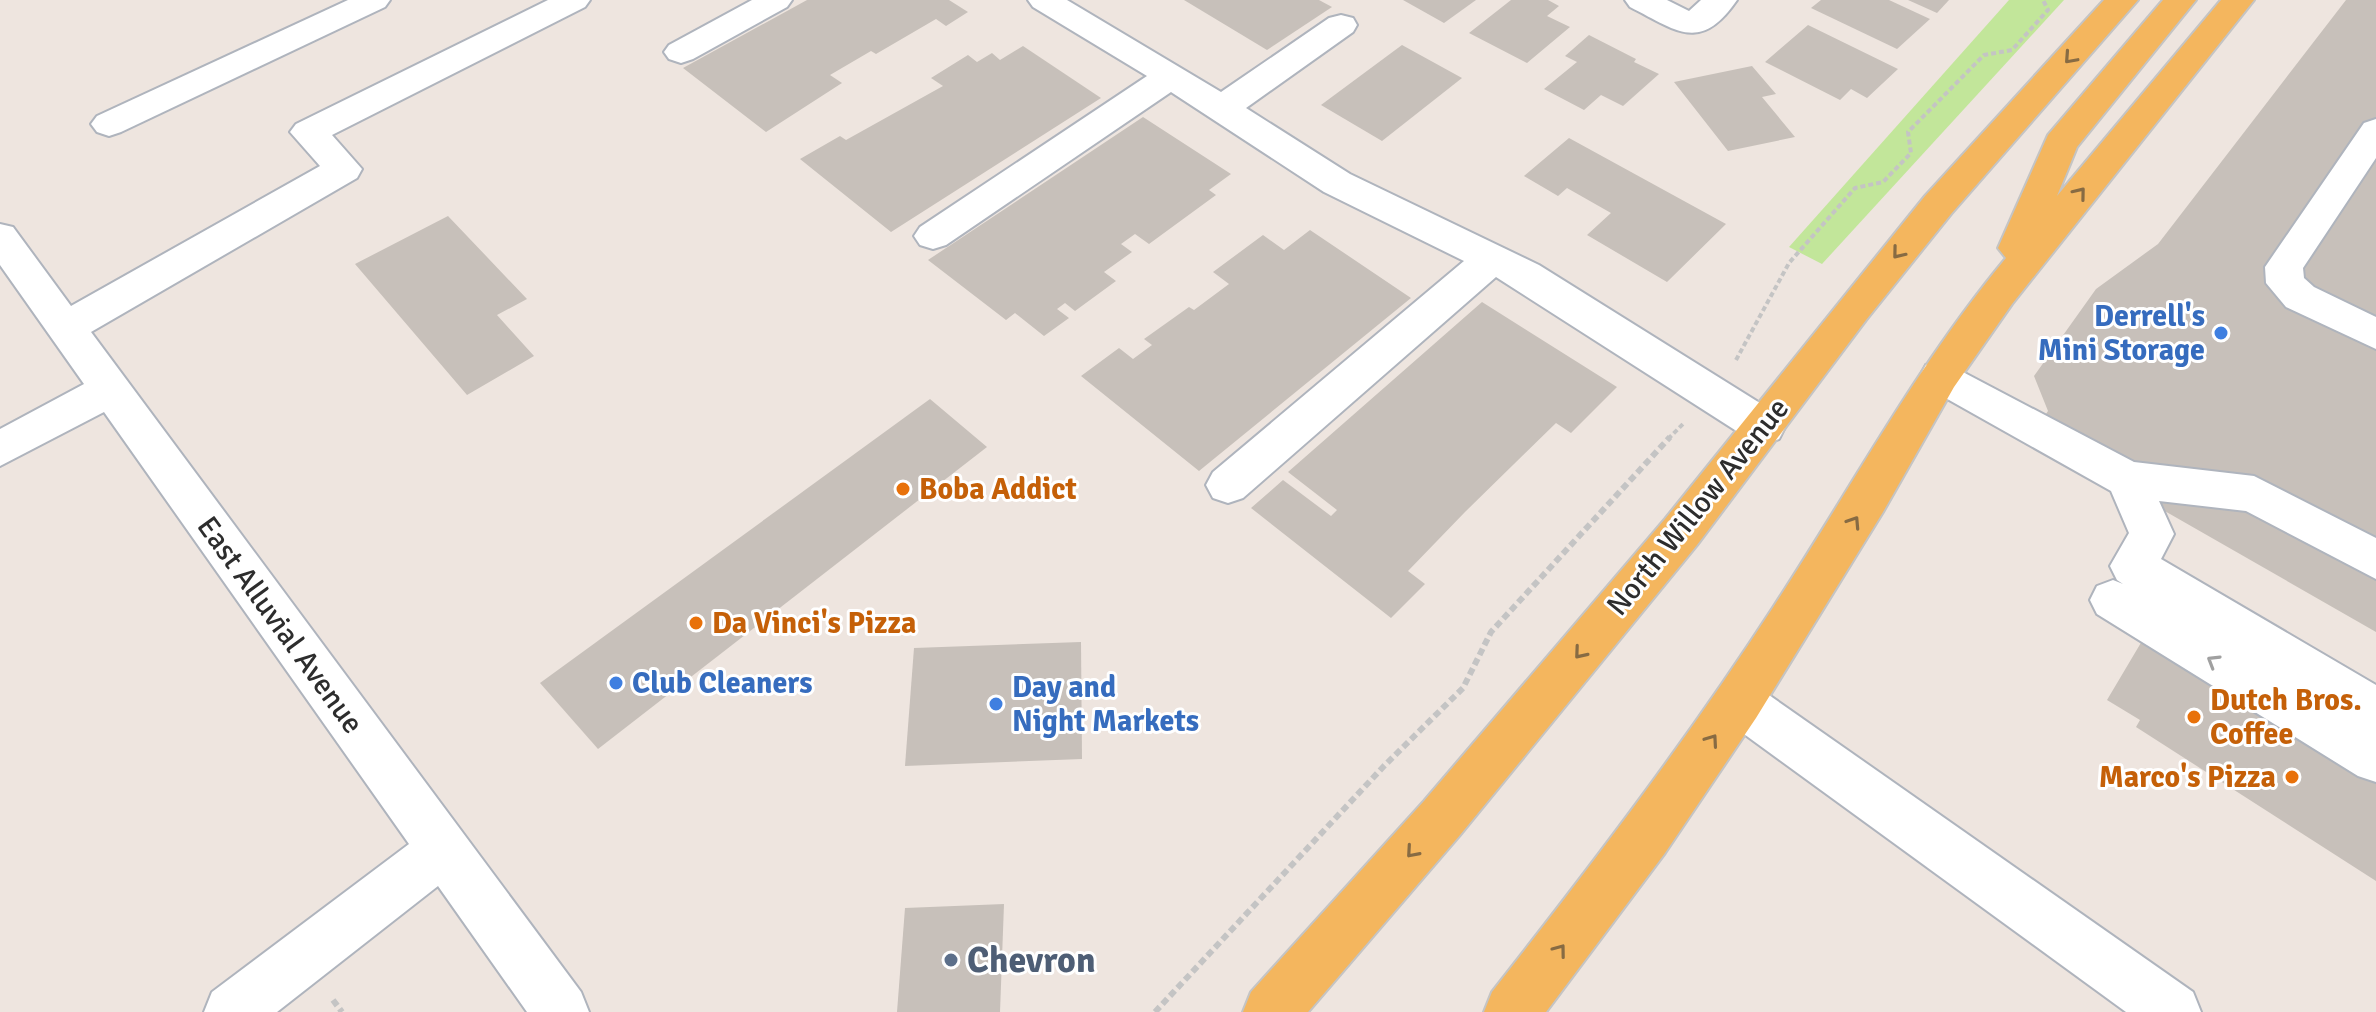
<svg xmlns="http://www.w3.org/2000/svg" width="2376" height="1012" viewBox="0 0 2376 1012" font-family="Signika,sans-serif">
<rect width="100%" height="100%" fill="#eee5df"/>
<path fill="#c2e69a" d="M 2009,0 L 2064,0 L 1822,264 L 1789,247 Z"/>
<g fill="#c7c0ba">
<path d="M 807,0 L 949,0 L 968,12 L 946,26 L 936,19 L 876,54 L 871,51 L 830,75 L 842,83 L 766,132 L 683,68 Z"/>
<path d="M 1184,0 L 1319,0 L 1332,7 L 1267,50 Z"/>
<path d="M 1403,0 L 1476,0 L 1444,23 Z"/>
<path d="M 1511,0 L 1548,0 L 1559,6 L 1547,16 L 1570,27 L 1527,63 L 1469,33 Z"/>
<path d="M 1821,0 L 1889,0 L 1930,19 L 1897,49 L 1811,8 Z"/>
<path d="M 1908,0 L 1949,0 L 1937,13 Z"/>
<path d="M 2346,0 L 2376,0 L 2376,632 L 2032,435 L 2048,411 L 2034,376 L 2096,289 L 2158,244 Z"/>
<path d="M 1808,25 L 1898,69 L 1867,98 L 1851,89 L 1840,100 L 1765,62 Z"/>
<path d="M 1589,35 L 1636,59 L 1634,62 L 1659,74 L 1623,106 L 1601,95 L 1584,110 L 1544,89 L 1577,62 L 1565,56 Z"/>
<path d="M 1402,45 L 1462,78 L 1382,141 L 1321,105 Z"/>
<path d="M 1023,46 L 1101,98 L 891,232 L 800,159 L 840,136 L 846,140 L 943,86 L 931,78 L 968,55 L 977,62 L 992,53 L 1000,60 Z"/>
<path d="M 1752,66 L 1776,94 L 1762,97 L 1795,137 L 1728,151 L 1674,82 Z"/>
<path d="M 1143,117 L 1231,174 L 1209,190 L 1216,195 L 1149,244 L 1135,234 L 1121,244 L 1132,252 L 1104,272 L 1116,281 L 1075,311 L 1065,303 L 1057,309 L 1069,318 L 1044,336 L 1015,313 L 1006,320 L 928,260 Z"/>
<path d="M 1569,138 L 1726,224 L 1667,282 L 1587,235 L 1611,213 L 1567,188 L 1558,196 L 1524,176 Z"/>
<path d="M 448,216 L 527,299 L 497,315 L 534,356 L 467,395 L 355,264 Z"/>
<path d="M 1310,230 L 1411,298 L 1199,471 L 1081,376 L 1119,348 L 1133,359 L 1152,345 L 1144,339 L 1189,307 L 1194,310 L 1229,284 L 1213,272 L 1263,235 L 1284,250 Z"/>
<path d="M 1482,302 L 1617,387 L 1571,433 L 1556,423 L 1465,512 L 1408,571 L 1425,584 L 1391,618 L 1251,508 L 1283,480 L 1331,516 L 1337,510 L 1288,472 Z"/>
<path d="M 930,399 L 987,447 L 598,749 L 540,683 Z"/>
<path d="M 2142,641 L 2376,774 L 2376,881 L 2136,727 L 2140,720 L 2107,700 Z"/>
<path d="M 1081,642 L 1082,759 L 905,766 L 914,648 Z"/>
<path d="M 1004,904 L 1000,1012 L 897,1012 L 905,908 Z"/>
</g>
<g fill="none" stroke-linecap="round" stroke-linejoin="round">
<g stroke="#afb4bd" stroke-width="4">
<g id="minor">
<path d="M 348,0 L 390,0 L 385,7 L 121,132 L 109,136 L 97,132 L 91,124 L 97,116 Z"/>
<path d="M 548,0 L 590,0 L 585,7 L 332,135 L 362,169 L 357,178 L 91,332 L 581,992 L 589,1012 L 527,1012 L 438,886 L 277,1012 L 204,1012 L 212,992 L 409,844 L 104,412 L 0,466 L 0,429 L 84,384 L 0,265 L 0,224 L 13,227 L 71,306 L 320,166 L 290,132 L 296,124 Z"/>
<path d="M 752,0 L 792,0 L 787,7 L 693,59 L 681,63 L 669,59 L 664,52 L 669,45 Z"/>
<path d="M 1028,0 L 1067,0 L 1221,92 L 1329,18 L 1341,15 L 1353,18 L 1357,25 L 1353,32 L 1246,108 L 1350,174 L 1539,265 L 1779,415 L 1785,427 L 1779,439 L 1764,444 L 1749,439 L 1496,277 L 1243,498 L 1228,503 L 1213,498 L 1206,485 L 1213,472 L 1464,261 L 1324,192 L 1171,92 L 946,245 L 933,249 L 920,245 L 914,236 L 920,227 L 1147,76 L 1033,7 Z"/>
<path d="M 1625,0 L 1667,0 L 1689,11 L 1701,0 L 1737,0 C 1700,54 1676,30 1630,7 Z"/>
<path d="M 2376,119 L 2376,158 L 2303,268 L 2304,278 L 2314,287 L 2376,317 L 2376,349 L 2286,307 L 2266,283 L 2265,267 L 2364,123 Z"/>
<path d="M 1940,360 L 2134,462 L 2254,476 L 2376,538 L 2376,579 L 2246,511 L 2159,501 L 2174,534 L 2161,559 L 2376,685 L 2376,782 L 2358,776 L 2097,614 L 2090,600 L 2097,586 L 2113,580 L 2123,584 L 2117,580 L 2110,566 L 2129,533 L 2111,491 L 1926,387 L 1920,376 L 1926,365 Z"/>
<path d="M 1739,680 L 1756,686 L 2193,992 L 2201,1012 L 2126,1012 L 1722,718 L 1715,702 L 1722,686 Z"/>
</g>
</g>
<g stroke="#c4c4c4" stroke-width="4">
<g id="major">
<path d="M 2104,0 L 2138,0 L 1951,214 L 1866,320 L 1697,545 L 1460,835 L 1308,1012 L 1243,1012 L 1251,992 L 1424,801 L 1665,519 L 1925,196 Z"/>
<path d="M 2163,0 L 2196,0 L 2077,147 L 2057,196 L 2221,0 L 2254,0 L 2012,304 L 1954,387 L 1883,512 L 1756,718 L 1665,853 L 1546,1012 L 1484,1012 L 1492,992 C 1591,866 1687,740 1774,606 C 1850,490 1917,365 2006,258 L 1998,248 L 2048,135 Z"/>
</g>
</g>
<g stroke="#c4c4c4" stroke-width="4" stroke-dasharray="5 3" stroke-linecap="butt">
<path d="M 1736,360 L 1789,263 L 1855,188 L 1883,182 L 1911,153 L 1908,132 L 1984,55 L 2012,50 L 2048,10 L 2043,0"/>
<path d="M 1668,439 L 1684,423"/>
</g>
<g stroke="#c4c4c4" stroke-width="6" stroke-dasharray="7 4" stroke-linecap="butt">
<path d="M 333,1000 L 342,1012"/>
<path d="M 1155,1012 L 1384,766 L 1463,688 L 1491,632 L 1670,437"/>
</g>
<use href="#minor" fill="#fff" fill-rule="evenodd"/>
<use href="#major" fill="#f4b65e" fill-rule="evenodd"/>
</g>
<defs><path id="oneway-chevron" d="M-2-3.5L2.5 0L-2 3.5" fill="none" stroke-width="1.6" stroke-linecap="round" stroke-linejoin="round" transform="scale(2)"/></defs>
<g stroke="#876b43">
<use href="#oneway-chevron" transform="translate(2070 58) rotate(132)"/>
<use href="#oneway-chevron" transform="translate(2080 193) rotate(-51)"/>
<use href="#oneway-chevron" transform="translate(1898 253) rotate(129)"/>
<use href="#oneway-chevron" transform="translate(1854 522) rotate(-57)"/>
<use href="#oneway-chevron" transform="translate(1580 653) rotate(130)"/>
<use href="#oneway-chevron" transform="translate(1712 740) rotate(-55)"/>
<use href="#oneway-chevron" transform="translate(1412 852) rotate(131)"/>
<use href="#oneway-chevron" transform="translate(1560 950) rotate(-53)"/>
</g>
<use stroke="#a0a0a0" href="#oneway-chevron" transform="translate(2213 661) rotate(-149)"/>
<g fill="#3f7fe0" stroke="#fff" stroke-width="3">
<circle cx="2221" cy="333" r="8"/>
<circle cx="616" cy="683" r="8"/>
<circle cx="996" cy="704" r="8"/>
</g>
<g fill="#e8710a" stroke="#fff" stroke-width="3">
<circle cx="903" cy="489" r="8"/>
<circle cx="696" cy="623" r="8"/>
<circle cx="2194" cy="717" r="8"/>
<circle cx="2292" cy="777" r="8"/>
</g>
<circle fill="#5c6f8a" stroke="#fff" stroke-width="3" cx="951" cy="960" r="8"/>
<g text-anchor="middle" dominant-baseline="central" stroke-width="6" stroke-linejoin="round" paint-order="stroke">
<g font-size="30" font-weight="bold" fill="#366cbe" stroke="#fff" text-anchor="start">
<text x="2205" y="316" text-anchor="end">Derrell's<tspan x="2205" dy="34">Mini Storage</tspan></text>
<text x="632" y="683">Club Cleaners</text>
<text x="1012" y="687">Day and<tspan x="1012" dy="34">Night Markets</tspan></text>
</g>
<g font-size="30" font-weight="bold" fill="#c56008" stroke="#fff" text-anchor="start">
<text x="919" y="489">Boba Addict</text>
<text x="712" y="623">Da Vinci's Pizza</text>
<text x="2210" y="700">Dutch Bros.<tspan x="2210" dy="34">Coffee</tspan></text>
<text x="2276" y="777" text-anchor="end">Marco's Pizza</text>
</g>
<g font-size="30" fill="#2d2d2d" stroke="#fff">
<text transform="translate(1698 507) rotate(-51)">North Willow Avenue</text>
<text transform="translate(280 625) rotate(54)">East Alluvial Avenue</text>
</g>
<g font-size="36" font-weight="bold" fill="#4e5e75" stroke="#fff" text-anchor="start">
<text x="967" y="960">Chevron</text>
</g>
</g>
</svg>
